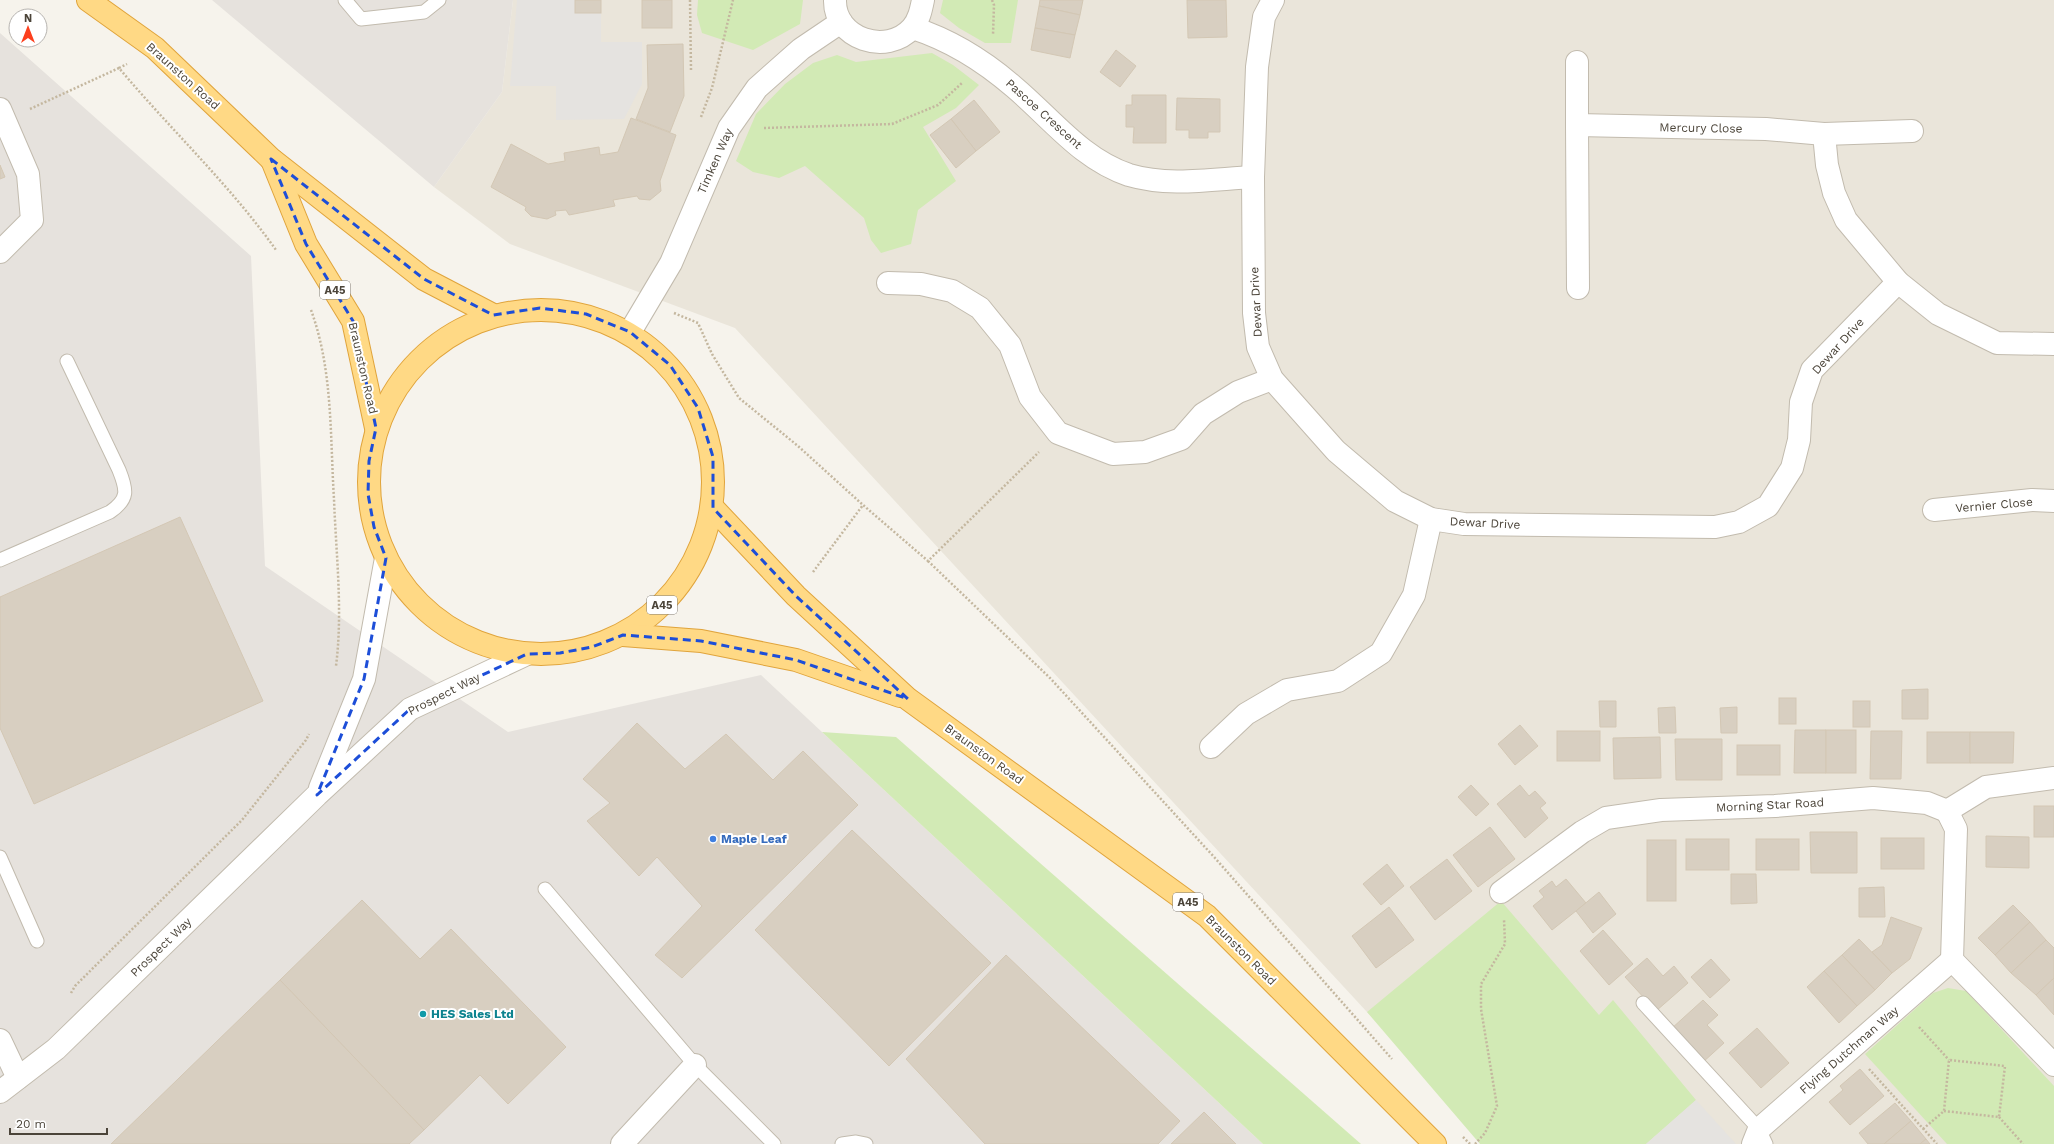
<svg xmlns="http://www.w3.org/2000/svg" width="2054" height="1144" viewBox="0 0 2054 1144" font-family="'Work Sans',sans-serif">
<rect width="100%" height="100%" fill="#f6f3ec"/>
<path fill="#eae5da" d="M 513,0 L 2054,0 L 2054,1144 L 1492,1144 L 1367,1012 L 735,328 L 510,244 L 434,187 L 502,92 Z"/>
<g fill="#e6e2dd">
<path d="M 212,0 L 513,0 L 502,92 L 434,187 Z"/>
<path d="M 0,33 L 251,256 L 265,566 L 508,732 L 761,675 L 1263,1144 L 0,1144 Z"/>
</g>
<g fill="#d2eab5">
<path d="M 698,0 L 803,0 L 800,24 L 753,50 L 702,33 L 697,15 Z"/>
<path d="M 943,0 L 1018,0 L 1011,43 L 985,43 L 959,28 L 940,13 Z"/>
<path d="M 932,53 L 953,65 L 979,85 L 956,108 L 923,127 L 956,181 L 918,210 L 911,244 L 881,253 L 871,240 L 864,218 L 805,166 L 779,178 L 753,172 L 736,161 L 756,114 L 785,84 L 813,63 L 837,55 L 856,62 Z"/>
<path d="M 822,732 L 896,737 L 1361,1144 L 1263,1144 Z"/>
<path d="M 1501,901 L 1599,1015 L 1613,1000 L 1696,1100 L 1646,1144 L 1480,1144 L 1367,1012 Z"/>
<path d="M 1948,988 L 1966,991 L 2054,1086 L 2054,1144 L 1947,1144 L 1865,1054 L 1933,993 Z"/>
</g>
<g fill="#e5e3e0">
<path d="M 517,0 L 575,0 L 575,13 L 601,13 L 601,42 L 642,42 L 642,84 L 624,119 L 556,120 L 556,86 L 510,86 Z"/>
<path d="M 1696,1100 L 1736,1144 L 1646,1144 Z"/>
</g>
<g fill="#d8cfc1" stroke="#d3c7b4">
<rect x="575" y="0" width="26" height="13"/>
<rect x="642" y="0" width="30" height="28"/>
<path d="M 1040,0 L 1083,0 L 1080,15 L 1039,6 Z"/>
<path d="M 1187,0 L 1226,0 L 1227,37 L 1188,38 Z"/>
<path d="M 1039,6 L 1080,15 L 1075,35 L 1035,28 Z"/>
<path d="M 1035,28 L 1075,35 L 1070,58 L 1031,50 Z"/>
<path d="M 683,44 L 684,96 L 670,132 L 636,119 L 648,88 L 647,45 Z"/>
<path d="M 1116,50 L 1136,66 L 1120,87 L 1100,72 Z"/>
<path d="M 1132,95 L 1166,95 L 1166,143 L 1133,143 L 1134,127 L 1126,127 L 1126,105 L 1132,105 Z"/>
<path d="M 1177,98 L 1220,99 L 1220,132 L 1208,132 L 1208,138 L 1189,138 L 1189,130 L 1176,130 Z"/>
<path d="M 974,100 L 1000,132 L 976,151 L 951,119 Z"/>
<path d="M 631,118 L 676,135 L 660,181 L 661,191 L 650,200 L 639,199 L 637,196 L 613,200 L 615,206 L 569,215 L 566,210 L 555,211 L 556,215 L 547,219 L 531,216 L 525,210 L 526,207 L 491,187 L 511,144 L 548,164 L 565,161 L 564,153 L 599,147 L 600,155 L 618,152 Z"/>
<path d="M 951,119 L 976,151 L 956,168 L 930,135 Z"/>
<path d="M 0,165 L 5,177 L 0,179 Z"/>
<path d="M 180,517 L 263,701 L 34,804 L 0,728 L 0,597 Z"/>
<path d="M 1928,689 L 1928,719 L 1902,719 L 1902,690 Z"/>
<rect x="1779" y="698" width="17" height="26"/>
<path d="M 1599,701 L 1616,701 L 1616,727 L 1600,727 Z"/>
<rect x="1853" y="701" width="17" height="26"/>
<path d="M 1675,707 L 1676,733 L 1659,733 L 1658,708 Z"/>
<path d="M 1737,707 L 1737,733 L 1721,733 L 1720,708 Z"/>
<path d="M 637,723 L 685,769 L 726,734 L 773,780 L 803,751 L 858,805 L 682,978 L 655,955 L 702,906 L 657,857 L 639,876 L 587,821 L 610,803 L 583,779 Z"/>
<path d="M 1520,725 L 1538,746 L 1515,765 L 1498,744 Z"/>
<path d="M 1795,730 L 1826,730 L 1826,773 L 1794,773 Z"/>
<rect x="1826" y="730" width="30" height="43"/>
<rect x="1557" y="731" width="43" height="30"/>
<path d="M 1871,731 L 1902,731 L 1901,779 L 1870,779 Z"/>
<rect x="1927" y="732" width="43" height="31"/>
<path d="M 1970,732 L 2014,732 L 2013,763 L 1970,763 Z"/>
<path d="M 1660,737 L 1661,778 L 1614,779 L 1613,738 Z"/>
<path d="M 1675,739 L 1722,739 L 1722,780 L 1676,780 Z"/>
<rect x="1737" y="745" width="43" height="30"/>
<path d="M 1471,785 L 1489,804 L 1476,816 L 1458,797 Z"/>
<path d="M 1520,785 L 1529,796 L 1535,791 L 1546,803 L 1540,808 L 1548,818 L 1525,838 L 1497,804 Z"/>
<rect x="2034" y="806" width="20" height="31"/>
<path d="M 1490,827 L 1515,859 L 1478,887 L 1453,855 Z"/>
<path d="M 852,830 L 991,963 L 889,1066 L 755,930 Z"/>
<path d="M 1810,832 L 1857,832 L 1857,873 L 1811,873 Z"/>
<path d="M 1986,836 L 2029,837 L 2029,868 L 1986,867 Z"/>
<rect x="1881" y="838" width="43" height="31"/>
<rect x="1686" y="839" width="43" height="31"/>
<rect x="1756" y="839" width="43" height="31"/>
<rect x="1647" y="840" width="29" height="61"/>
<path d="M 1447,859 L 1472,891 L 1435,920 L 1410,887 Z"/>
<path d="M 1387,864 L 1404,886 L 1381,905 L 1363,884 Z"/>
<path d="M 1731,874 L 1756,874 L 1757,903 L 1731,904 Z"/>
<path d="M 1566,879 L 1586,903 L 1552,930 L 1533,906 L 1544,897 L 1539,891 L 1552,881 L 1556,887 Z"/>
<path d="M 1884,887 L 1885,917 L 1859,917 L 1859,888 Z"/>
<path d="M 1599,892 L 1616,914 L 1593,933 L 1576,911 Z"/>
<path d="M 362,900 L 420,959 L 451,929 L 566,1047 L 508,1104 L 480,1075 L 424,1130 L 280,980 Z"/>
<path d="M 2013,905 L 2030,922 L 1995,955 L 1978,938 Z"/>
<path d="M 1389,907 L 1414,940 L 1376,968 L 1352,936 Z"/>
<path d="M 1891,917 L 1922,928 L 1910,959 L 1892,973 L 1872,952 L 1882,945 Z"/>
<path d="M 2030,922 L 2046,940 L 2011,973 L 1995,955 Z"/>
<path d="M 1603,930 L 1633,964 L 1609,985 L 1580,951 Z"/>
<path d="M 1859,939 L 1892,973 L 1875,990 L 1842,955 Z"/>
<path d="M 2046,940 L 2054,948 L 2054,978 L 2036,995 L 2011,973 Z"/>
<path d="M 1006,955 L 1180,1121 L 1158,1144 L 985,1144 L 906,1059 Z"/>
<path d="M 1842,955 L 1875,990 L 1857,1006 L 1824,971 Z"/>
<path d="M 1647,958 L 1663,976 L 1674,966 L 1688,983 L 1656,1011 L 1625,977 Z"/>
<path d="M 1711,959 L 1730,980 L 1710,998 L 1691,977 Z"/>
<path d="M 1824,971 L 1857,1006 L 1839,1023 L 1807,987 Z"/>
<path d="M 2054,978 L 2054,1015 L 2036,995 Z"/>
<path d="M 280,980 L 424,1130 L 409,1144 L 111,1144 Z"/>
<path d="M 1703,1000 L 1718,1015 L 1707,1025 L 1724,1043 L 1702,1063 L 1671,1029 Z"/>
<path d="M 1757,1028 L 1789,1063 L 1761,1088 L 1729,1053 Z"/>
<path d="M 1860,1069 L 1884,1096 L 1850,1125 L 1829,1102 L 1843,1090 L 1840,1086 Z"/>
<path d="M 1895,1103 L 1911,1121 L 1884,1144 L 1868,1144 L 1859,1133 Z"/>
<path d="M 1204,1112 L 1236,1144 L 1171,1144 Z"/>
<path d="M 1911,1121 L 1926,1139 L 1920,1144 L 1884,1144 Z"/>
<path d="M 1926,1139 L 1930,1144 L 1920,1144 Z"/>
</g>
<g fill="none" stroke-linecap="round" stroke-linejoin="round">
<g stroke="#c2bbae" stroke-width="15">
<g id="service">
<path d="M 345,0 L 361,19 L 424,12 L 439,0"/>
<path d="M 0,560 L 110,512 C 129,499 127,490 119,470 L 67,361"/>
<path d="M 0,857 L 37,941"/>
<path d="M 545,889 L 695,1065 L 774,1144"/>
<path d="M 1643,1003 L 1759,1129 L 1766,1144"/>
<path d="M 842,1144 L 856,1142 L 866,1144"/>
</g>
</g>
<g stroke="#c2bbae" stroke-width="24">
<g id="minor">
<path d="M 835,0 C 834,39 887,56 912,28 C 919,20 921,10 923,0"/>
<path d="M 1273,0 L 1264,17 L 1257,67 L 1253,177 L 1254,313 L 1258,347 L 1272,379 L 1336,451 L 1395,501 L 1431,519 L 1464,524 L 1715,527 L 1739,522 L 1768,506 L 1792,468 L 1799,440 L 1801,402 L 1812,370 L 1898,282"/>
<path d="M 913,28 C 950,40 984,61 1014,87 C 1051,118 1081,159 1129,175 C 1169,187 1213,179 1253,177"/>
<path d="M 1577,62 L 1577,125 L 1766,129 L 1824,134 L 1827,165 L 1834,193 L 1846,220 L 1898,282 L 1938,314 L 1997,343 L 2054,344"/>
<path d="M 0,109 L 28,174 L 32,220 L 0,252"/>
<path d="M 1577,125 L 1578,288"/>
<path d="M 1824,134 L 1912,131"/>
<path d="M 888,283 L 921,284 L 952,291 L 980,308 L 1010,345 L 1030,397 L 1058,433 L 1113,454 L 1145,452 L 1181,439 L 1203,414 L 1238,392 L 1272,379"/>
<path d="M 630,332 L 671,263 L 729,128 L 757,88 L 801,49 L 841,22"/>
<path d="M 1934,510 L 2032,500 L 2054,501"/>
<path d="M 1211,747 L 1246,714 L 1287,690 L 1338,681 L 1381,653 L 1414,595 L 1431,519"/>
<path d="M 320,788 L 364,679 L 386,558"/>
<path d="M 1947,811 L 1956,829 L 1952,960 L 2054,1065"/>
<path d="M 1501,892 L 1582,832 L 1606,818 L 1661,810 L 1775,806 L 1873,798 L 1927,803 L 1947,811 L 1986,787 L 2054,778"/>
<path d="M 0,1040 L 18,1078"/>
<path d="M 0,1092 L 56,1049 L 317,795 L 410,709 L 527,654"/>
<path d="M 622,1144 L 695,1065"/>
<path d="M 1753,1144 L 1759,1129 L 1952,960"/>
</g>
</g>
<g stroke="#e0a43c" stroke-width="24">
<g id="trunk">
<path d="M 88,0 L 155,48 L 271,159 L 424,279 L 493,315"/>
<path d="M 272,160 L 306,244 L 353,321 L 376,428"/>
<circle cx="541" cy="482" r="172"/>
<path d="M 713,508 L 796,596 L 908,699 L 1207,916 L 1435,1144"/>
<path d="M 623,635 L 701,641 L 796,660 L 900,696"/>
</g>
</g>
<g stroke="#c4b79f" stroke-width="2.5" stroke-dasharray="2 2" stroke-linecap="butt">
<path d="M 690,0 L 691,70"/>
<path d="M 992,0 L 994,5 L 993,35"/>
<path d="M 119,68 L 127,64"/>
<path d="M 30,109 L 119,68 C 171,130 230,185 276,250"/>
<path d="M 701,117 L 712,88 L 733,0"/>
<path d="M 764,128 L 892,124 L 938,105 L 962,83"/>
<path d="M 311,310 C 333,370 330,436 334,499 C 336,554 343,611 336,666"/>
<path d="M 674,313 L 698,323 L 712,354 L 739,398 L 798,446 L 863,505"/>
<path d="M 928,561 L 1050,678 L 1215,858 L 1392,1059"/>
<path d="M 813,572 L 863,505 L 928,561 L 1039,452"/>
<path d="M 71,993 L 75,986 L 242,820 L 306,740 L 309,734"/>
<path d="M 1919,1027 L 1949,1060"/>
<path d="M 1869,1069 L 1937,1144"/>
<path d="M 1999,1117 L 2023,1144"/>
<path d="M 1923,1129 L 1944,1111 L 1949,1060 L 2005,1066 L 1999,1117 L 1944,1111"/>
<path d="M 1463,1137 L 1470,1144"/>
<path d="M 1475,1144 L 1485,1133 L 1497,1106 L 1481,1009 L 1481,984 L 1505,944 L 1504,919"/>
</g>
<use href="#service" stroke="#fff" stroke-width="13"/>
<use href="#minor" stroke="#fff" stroke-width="22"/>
<use href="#trunk" stroke="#ffd985" stroke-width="22"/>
</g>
<path fill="none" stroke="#1d4ed8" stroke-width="3" stroke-dasharray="8 5" stroke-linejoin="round" d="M 271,159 L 424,279 L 493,315 L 540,308 L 586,314 L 630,332 L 670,365 L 698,408 L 713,457 L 713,508 L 796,596 L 908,699 L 796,660 L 701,641 L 623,635 L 592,647 L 560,653 L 527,654 L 410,709 L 317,795 L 364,679 L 386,558 L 374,527 L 368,494 L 369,461 L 376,428 L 353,321 L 306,244 Z"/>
<circle fill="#3f7fe0" stroke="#fff" stroke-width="1.5" cx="713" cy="839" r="4"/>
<circle fill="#0f9aa8" stroke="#fff" stroke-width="1.5" cx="423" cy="1014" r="4"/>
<g text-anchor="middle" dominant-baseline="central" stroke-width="4" stroke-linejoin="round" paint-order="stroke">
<g fill="#fff" stroke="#817c74" stroke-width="1">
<rect x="320" y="281" width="30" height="18" rx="3"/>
<rect x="647" y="596" width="30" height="18" rx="3"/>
<rect x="1173" y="893" width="30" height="18" rx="3"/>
</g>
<g font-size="11" font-weight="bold" fill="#4b4439">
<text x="335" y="290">A45</text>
<text x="662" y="605">A45</text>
<text x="1188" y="902">A45</text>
</g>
<g font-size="12" fill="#4b4439" stroke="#fff">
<text transform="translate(183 76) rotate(42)">Braunston Road</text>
<text transform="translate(1044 114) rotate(42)">Pascoe Crescent</text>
<text transform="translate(1701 128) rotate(1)">Mercury Close</text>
<text transform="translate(715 161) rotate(-66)">Timken Way</text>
<text transform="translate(1256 302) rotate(-93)">Dewar Drive</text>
<text transform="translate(1838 346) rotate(-48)">Dewar Drive</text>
<text transform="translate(363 368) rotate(77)">Braunston Road</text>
<text transform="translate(1994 505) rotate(-5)">Vernier Close</text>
<text transform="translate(1485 523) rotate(3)">Dewar Drive</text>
<text transform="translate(444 694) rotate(-27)">Prospect Way</text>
<text transform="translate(984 754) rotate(36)">Braunston Road</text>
<text transform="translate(1770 805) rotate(-3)">Morning Star Road</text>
<text transform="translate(161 947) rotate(-44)">Prospect Way</text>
<text transform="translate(1241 950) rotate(45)">Braunston Road</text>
<text transform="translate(1849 1050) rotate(-41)">Flying Dutchman Way</text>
</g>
<g font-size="12" font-weight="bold" fill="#366cbe" stroke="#fff" text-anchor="start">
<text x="721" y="839">Maple Leaf</text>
</g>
<g font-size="12" font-weight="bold" fill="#0d838f" stroke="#fff" text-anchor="start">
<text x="431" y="1014">HES Sales Ltd</text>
</g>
</g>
<g transform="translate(28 28)"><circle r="19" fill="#ffffff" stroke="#b7b4b0"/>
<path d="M0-3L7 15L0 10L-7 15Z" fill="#fc3f1d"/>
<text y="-6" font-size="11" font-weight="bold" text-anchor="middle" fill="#4b4439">N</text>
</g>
<path d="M10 1128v6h97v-6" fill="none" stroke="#4b4439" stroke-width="2"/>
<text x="16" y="1128" font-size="12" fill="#4b4439" stroke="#ffffff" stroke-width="3" paint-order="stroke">20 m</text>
</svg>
